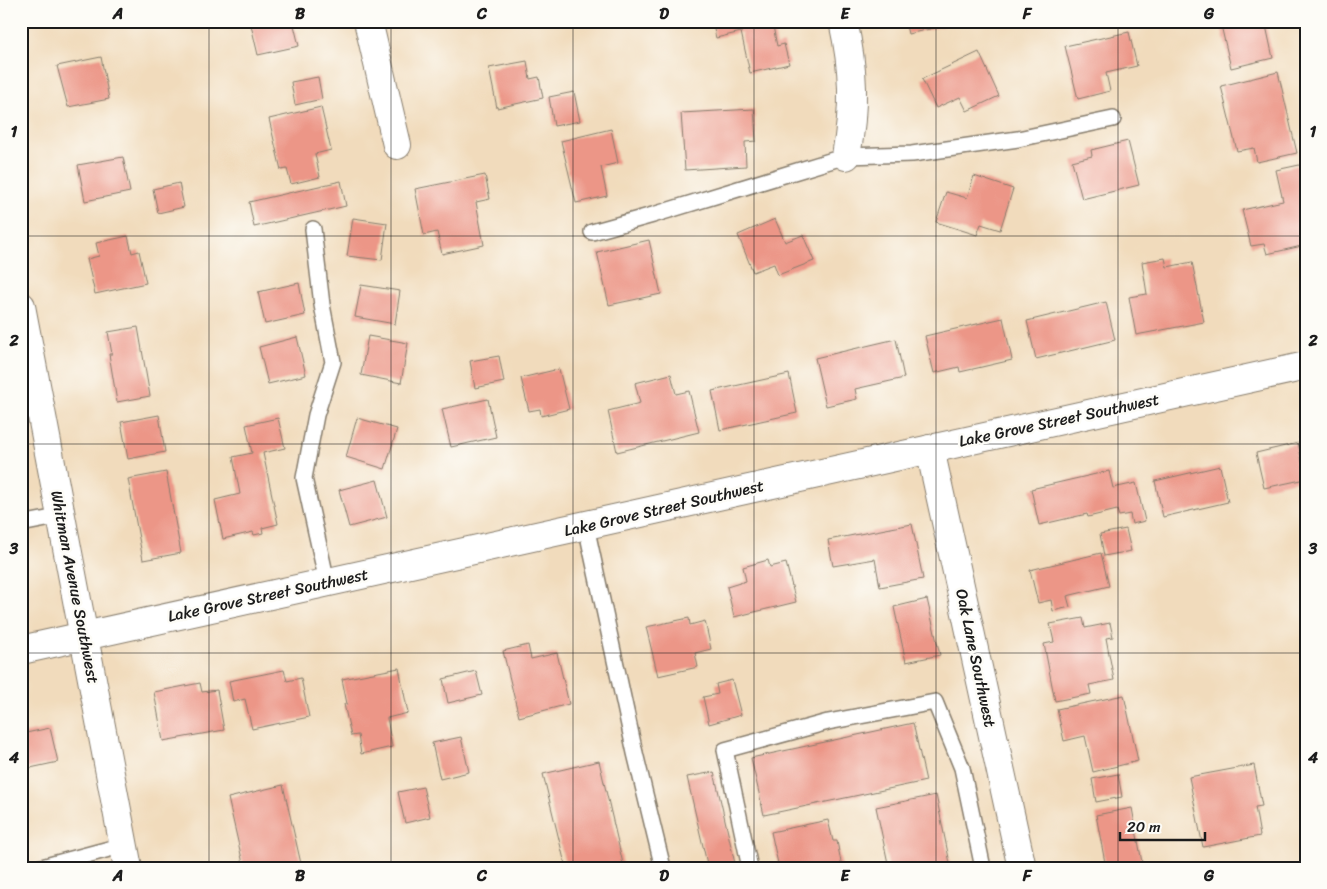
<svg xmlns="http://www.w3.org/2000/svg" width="1327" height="889" viewBox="0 0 1327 889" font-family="Sriracha,sans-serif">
<rect width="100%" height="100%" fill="#fdfcf7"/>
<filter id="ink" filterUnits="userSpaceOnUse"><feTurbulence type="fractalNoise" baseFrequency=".02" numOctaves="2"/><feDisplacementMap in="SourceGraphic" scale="10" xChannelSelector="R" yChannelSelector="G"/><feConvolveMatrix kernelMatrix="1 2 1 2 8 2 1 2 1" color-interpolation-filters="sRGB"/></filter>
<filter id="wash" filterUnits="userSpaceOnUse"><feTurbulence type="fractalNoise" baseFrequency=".0096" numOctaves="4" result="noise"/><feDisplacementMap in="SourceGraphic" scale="20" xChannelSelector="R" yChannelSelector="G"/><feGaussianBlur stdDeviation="1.12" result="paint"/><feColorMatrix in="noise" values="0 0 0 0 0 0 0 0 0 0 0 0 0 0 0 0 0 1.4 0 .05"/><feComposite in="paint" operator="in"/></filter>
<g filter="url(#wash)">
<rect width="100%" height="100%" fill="#f1dbbc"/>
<g id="blocks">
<g fill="#ec9687">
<path d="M 250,21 L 293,21 L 299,46 L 258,55 Z"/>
<path d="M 712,21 L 768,21 L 770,27 L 773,26 L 777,46 L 784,44 L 789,64 L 750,73 L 741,32 L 716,38 Z"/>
<path d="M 905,21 L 942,21 L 943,26 L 908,34 Z"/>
<path d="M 1220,21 L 1265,21 L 1273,58 L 1231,68 Z"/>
<path d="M 1129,32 L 1137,66 L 1106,73 L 1110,91 L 1078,99 L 1065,46 Z"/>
<path d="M 979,52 L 999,96 L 967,111 L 960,97 L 936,108 L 922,79 Z"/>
<path d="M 101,57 L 109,99 L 68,107 L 57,66 Z"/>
<path d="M 527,61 L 530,79 L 539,77 L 543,98 L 497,108 L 489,68 Z"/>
<path d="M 1278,72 L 1297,153 L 1257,162 L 1254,148 L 1237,151 L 1221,86 Z"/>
<path d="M 318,77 L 322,99 L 295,105 L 291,82 Z"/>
<path d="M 574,92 L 580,121 L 554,126 L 549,97 Z"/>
<path d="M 321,107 L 331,150 L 315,154 L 320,177 L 291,184 L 287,169 L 281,170 L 269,119 Z"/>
<path d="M 754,109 L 756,141 L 745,142 L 746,166 L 685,170 L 681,113 Z"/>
<path d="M 611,129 L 618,163 L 601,167 L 607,196 L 576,203 L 561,141 Z"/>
<path d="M 1128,141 L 1139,185 L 1082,199 L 1072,161 L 1092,156 L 1091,150 Z"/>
<path d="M 123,157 L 130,192 L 85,201 L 78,165 Z"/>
<path d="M 1304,164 L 1306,169 L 1306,245 L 1267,254 L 1264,244 L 1251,246 L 1242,210 L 1283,201 L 1276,170 Z"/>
<path d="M 485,175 L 490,199 L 476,202 L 484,245 L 442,254 L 437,232 L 424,235 L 415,189 Z"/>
<path d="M 974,176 L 1013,189 L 1000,230 L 981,224 L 977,235 L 936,222 L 946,192 L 967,198 Z"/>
<path d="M 341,181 L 346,206 L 254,227 L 249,202 Z"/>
<path d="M 179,183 L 184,207 L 158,213 L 153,189 Z"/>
<path d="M 353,218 L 387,223 L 382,260 L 347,256 Z"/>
<path d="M 775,219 L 785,242 L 803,235 L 814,261 L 778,275 L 774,264 L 753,272 L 738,235 Z"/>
<path d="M 128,236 L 132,253 L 139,251 L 146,283 L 95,294 L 87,259 L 99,256 L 96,243 Z"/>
<path d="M 649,240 L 661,294 L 609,305 L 597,252 Z"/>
<path d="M 1165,258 L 1167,267 L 1192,262 L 1204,322 L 1136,335 L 1129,297 L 1147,294 L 1142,262 Z"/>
<path d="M 299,283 L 305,315 L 265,324 L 258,292 Z"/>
<path d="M 361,285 L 400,291 L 395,324 L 355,317 Z"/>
<path d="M 1106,302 L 1115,340 L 1036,359 L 1027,321 Z"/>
<path d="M 1003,318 L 1012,360 L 960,372 L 959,367 L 934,373 L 925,336 Z"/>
<path d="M 138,327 L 150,396 L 117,402 L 109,354 L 112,354 L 108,332 Z"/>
<path d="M 368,336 L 408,343 L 401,383 L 361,375 Z"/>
<path d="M 297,337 L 306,375 L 268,384 L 259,347 Z"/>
<path d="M 896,339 L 904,378 L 855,389 L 857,399 L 826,406 L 815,358 Z"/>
<path d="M 499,356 L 504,382 L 475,388 L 470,361 Z"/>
<path d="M 559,369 L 569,409 L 541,416 L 540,409 L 529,411 L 521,378 Z"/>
<path d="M 671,374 L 676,394 L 689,391 L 699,432 L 617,452 L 608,411 L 640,403 L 635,383 Z"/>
<path d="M 789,374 L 797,413 L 720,430 L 712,391 Z"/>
<path d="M 488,399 L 496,437 L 451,447 L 442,409 Z"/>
<path d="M 159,415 L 165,452 L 128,459 L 121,422 Z"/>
<path d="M 278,418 L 285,448 L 263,453 L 278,524 L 262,528 L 263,533 L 254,535 L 253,532 L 223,539 L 215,500 L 240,494 L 233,457 L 252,453 L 246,425 Z"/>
<path d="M 357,418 L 397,429 L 385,469 L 346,457 Z"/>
<path d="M 1306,436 L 1306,463 L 1305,463 L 1299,437 Z"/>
<path d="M 1298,443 L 1306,479 L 1264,488 L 1256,453 Z"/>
<path d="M 1220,466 L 1228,502 L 1163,517 L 1155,481 Z"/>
<path d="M 1109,471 L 1113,488 L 1136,483 L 1145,521 L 1132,524 L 1130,514 L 1119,516 L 1117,510 L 1088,517 L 1087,514 L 1039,525 L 1031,489 Z"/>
<path d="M 166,472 L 181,553 L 143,560 L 128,479 Z"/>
<path d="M 377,480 L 387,517 L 349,527 L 339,490 Z"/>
<path d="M 912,524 L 923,579 L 880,587 L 875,559 L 833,566 L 828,540 Z"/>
<path d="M 1126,529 L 1131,551 L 1104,556 L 1100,534 Z"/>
<path d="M 1101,553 L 1109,586 L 1067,596 L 1070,607 L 1053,611 L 1051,600 L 1038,603 L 1030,570 Z"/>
<path d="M 768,560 L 770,567 L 786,563 L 796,602 L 734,617 L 727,587 L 746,581 L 743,567 Z"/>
<path d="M 927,599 L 940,655 L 906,662 L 894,607 Z"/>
<path d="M 689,618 L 690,625 L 705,621 L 711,649 L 695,653 L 698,667 L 658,676 L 646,627 Z"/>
<path d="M 1083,618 L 1085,628 L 1110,623 L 1113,637 L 1106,638 L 1114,680 L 1089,685 L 1091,694 L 1055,701 L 1044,644 L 1054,642 L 1050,624 Z"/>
<path d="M 528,645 L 531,659 L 557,653 L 569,704 L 519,717 L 503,651 Z"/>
<path d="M 399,668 L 408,713 L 387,718 L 392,747 L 361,754 L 358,735 L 351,736 L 344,704 L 347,704 L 342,679 Z"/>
<path d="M 284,670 L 287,681 L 301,678 L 309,717 L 252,729 L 245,699 L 233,702 L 229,681 Z"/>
<path d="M 476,671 L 482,695 L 448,703 L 443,679 Z"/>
<path d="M 732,680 L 741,715 L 709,724 L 703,697 L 718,694 L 716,684 Z"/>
<path d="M 200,683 L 202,692 L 217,690 L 224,730 L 163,741 L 154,692 Z"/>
<path d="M 1124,695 L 1138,761 L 1093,772 L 1085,736 L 1064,741 L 1057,709 Z"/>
<path d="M 913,723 L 926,781 L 764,815 L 751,758 Z"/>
<path d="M 50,728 L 58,762 L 21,770 L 21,734 Z"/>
<path d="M 461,737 L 469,772 L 440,779 L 432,743 Z"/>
<path d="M 599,761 L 624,868 L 566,868 L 543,774 Z"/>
<path d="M 1254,765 L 1262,806 L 1255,807 L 1260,836 L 1203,847 L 1189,777 Z"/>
<path d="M 714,772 L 736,868 L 708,868 L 687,777 Z"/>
<path d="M 1118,774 L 1122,797 L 1096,802 L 1092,779 Z"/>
<path d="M 283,785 L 302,868 L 244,868 L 228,798 Z"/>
<path d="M 423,787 L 430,817 L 405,823 L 398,792 Z"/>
<path d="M 936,795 L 951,868 L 889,868 L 876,807 Z"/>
<path d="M 1132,808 L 1143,868 L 1106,868 L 1096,815 Z"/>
<path d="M 828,820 L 833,841 L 837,841 L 842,868 L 779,868 L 771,832 Z"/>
</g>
</g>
</g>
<g filter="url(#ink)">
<use href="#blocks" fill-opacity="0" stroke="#867c6c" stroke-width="1"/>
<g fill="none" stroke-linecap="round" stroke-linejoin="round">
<g stroke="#867c6c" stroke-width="18">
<g id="lane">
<path d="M 313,229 L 322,305 L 333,362 L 316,415 L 304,478 L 327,582"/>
<path d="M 592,232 L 653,215 L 846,156 L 912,154 L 1018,139 L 1113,119"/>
<path d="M 21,411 L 41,410"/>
<path d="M 21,524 L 62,516"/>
<path d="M 586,526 L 635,753 L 663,868"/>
<path d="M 38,868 L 124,845"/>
<path d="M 750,868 L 725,750 L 828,722 L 935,702 L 962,768 L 983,868"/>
</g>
</g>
<g stroke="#867c6c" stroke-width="30">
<g id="street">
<path d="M 368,21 L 397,145"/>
<path d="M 843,21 C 854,70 855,107 846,156"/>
<path d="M 21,306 L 128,868"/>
<path d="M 930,449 L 1022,868"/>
<path d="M 21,650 L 1306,366"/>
</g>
</g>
<use href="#lane" stroke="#fff" stroke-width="15"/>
<use href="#street" stroke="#fff" stroke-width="28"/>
</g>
</g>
<path fill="none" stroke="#1c1c1c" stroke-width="1" stroke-opacity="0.55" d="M 209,21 L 209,868M 391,21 L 391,868M 573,21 L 573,868M 754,21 L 754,868M 936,21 L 936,868M 1118,21 L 1118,868M 21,236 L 1306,236M 21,444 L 1306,444M 21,653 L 1306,653"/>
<g text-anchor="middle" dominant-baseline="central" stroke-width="5" stroke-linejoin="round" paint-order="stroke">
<g font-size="16" fill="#1c1c1c" stroke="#fdfcf7">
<text transform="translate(1059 420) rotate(-12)">Lake Grove Street Southwest</text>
<text transform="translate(664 508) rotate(-13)">Lake Grove Street Southwest</text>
<text transform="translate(75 587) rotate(79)">Whitman Avenue Southwest</text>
<text transform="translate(268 595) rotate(-12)">Lake Grove Street Southwest</text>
<text transform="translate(976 658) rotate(78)">Oak Lane Southwest</text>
</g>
</g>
<rect width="1327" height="889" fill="none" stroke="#fdfcf7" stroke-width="55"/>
<path d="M1120 832v8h85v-8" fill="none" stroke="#1c1c1c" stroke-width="2.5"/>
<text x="1127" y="832" font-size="15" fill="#1c1c1c" stroke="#fdfcf7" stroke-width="4" paint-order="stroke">20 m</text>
<rect x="28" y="28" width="1272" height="834" fill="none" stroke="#1c1c1c" stroke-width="2"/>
<g font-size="16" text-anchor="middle" font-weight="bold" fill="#1c1c1c">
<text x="118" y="19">A</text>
<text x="300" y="19">B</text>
<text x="482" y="19">C</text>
<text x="664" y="19">D</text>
<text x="845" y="19">E</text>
<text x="1027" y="19">F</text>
<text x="1209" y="19">G</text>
<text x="14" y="137">1</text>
<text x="1313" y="137">1</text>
<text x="14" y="346">2</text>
<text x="1313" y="346">2</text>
<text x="14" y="554">3</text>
<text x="1313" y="554">3</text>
<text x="14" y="763">4</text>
<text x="1313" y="763">4</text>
<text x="118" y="881">A</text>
<text x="300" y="881">B</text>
<text x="482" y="881">C</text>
<text x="664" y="881">D</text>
<text x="845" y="881">E</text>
<text x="1027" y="881">F</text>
<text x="1209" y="881">G</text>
</g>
</svg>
